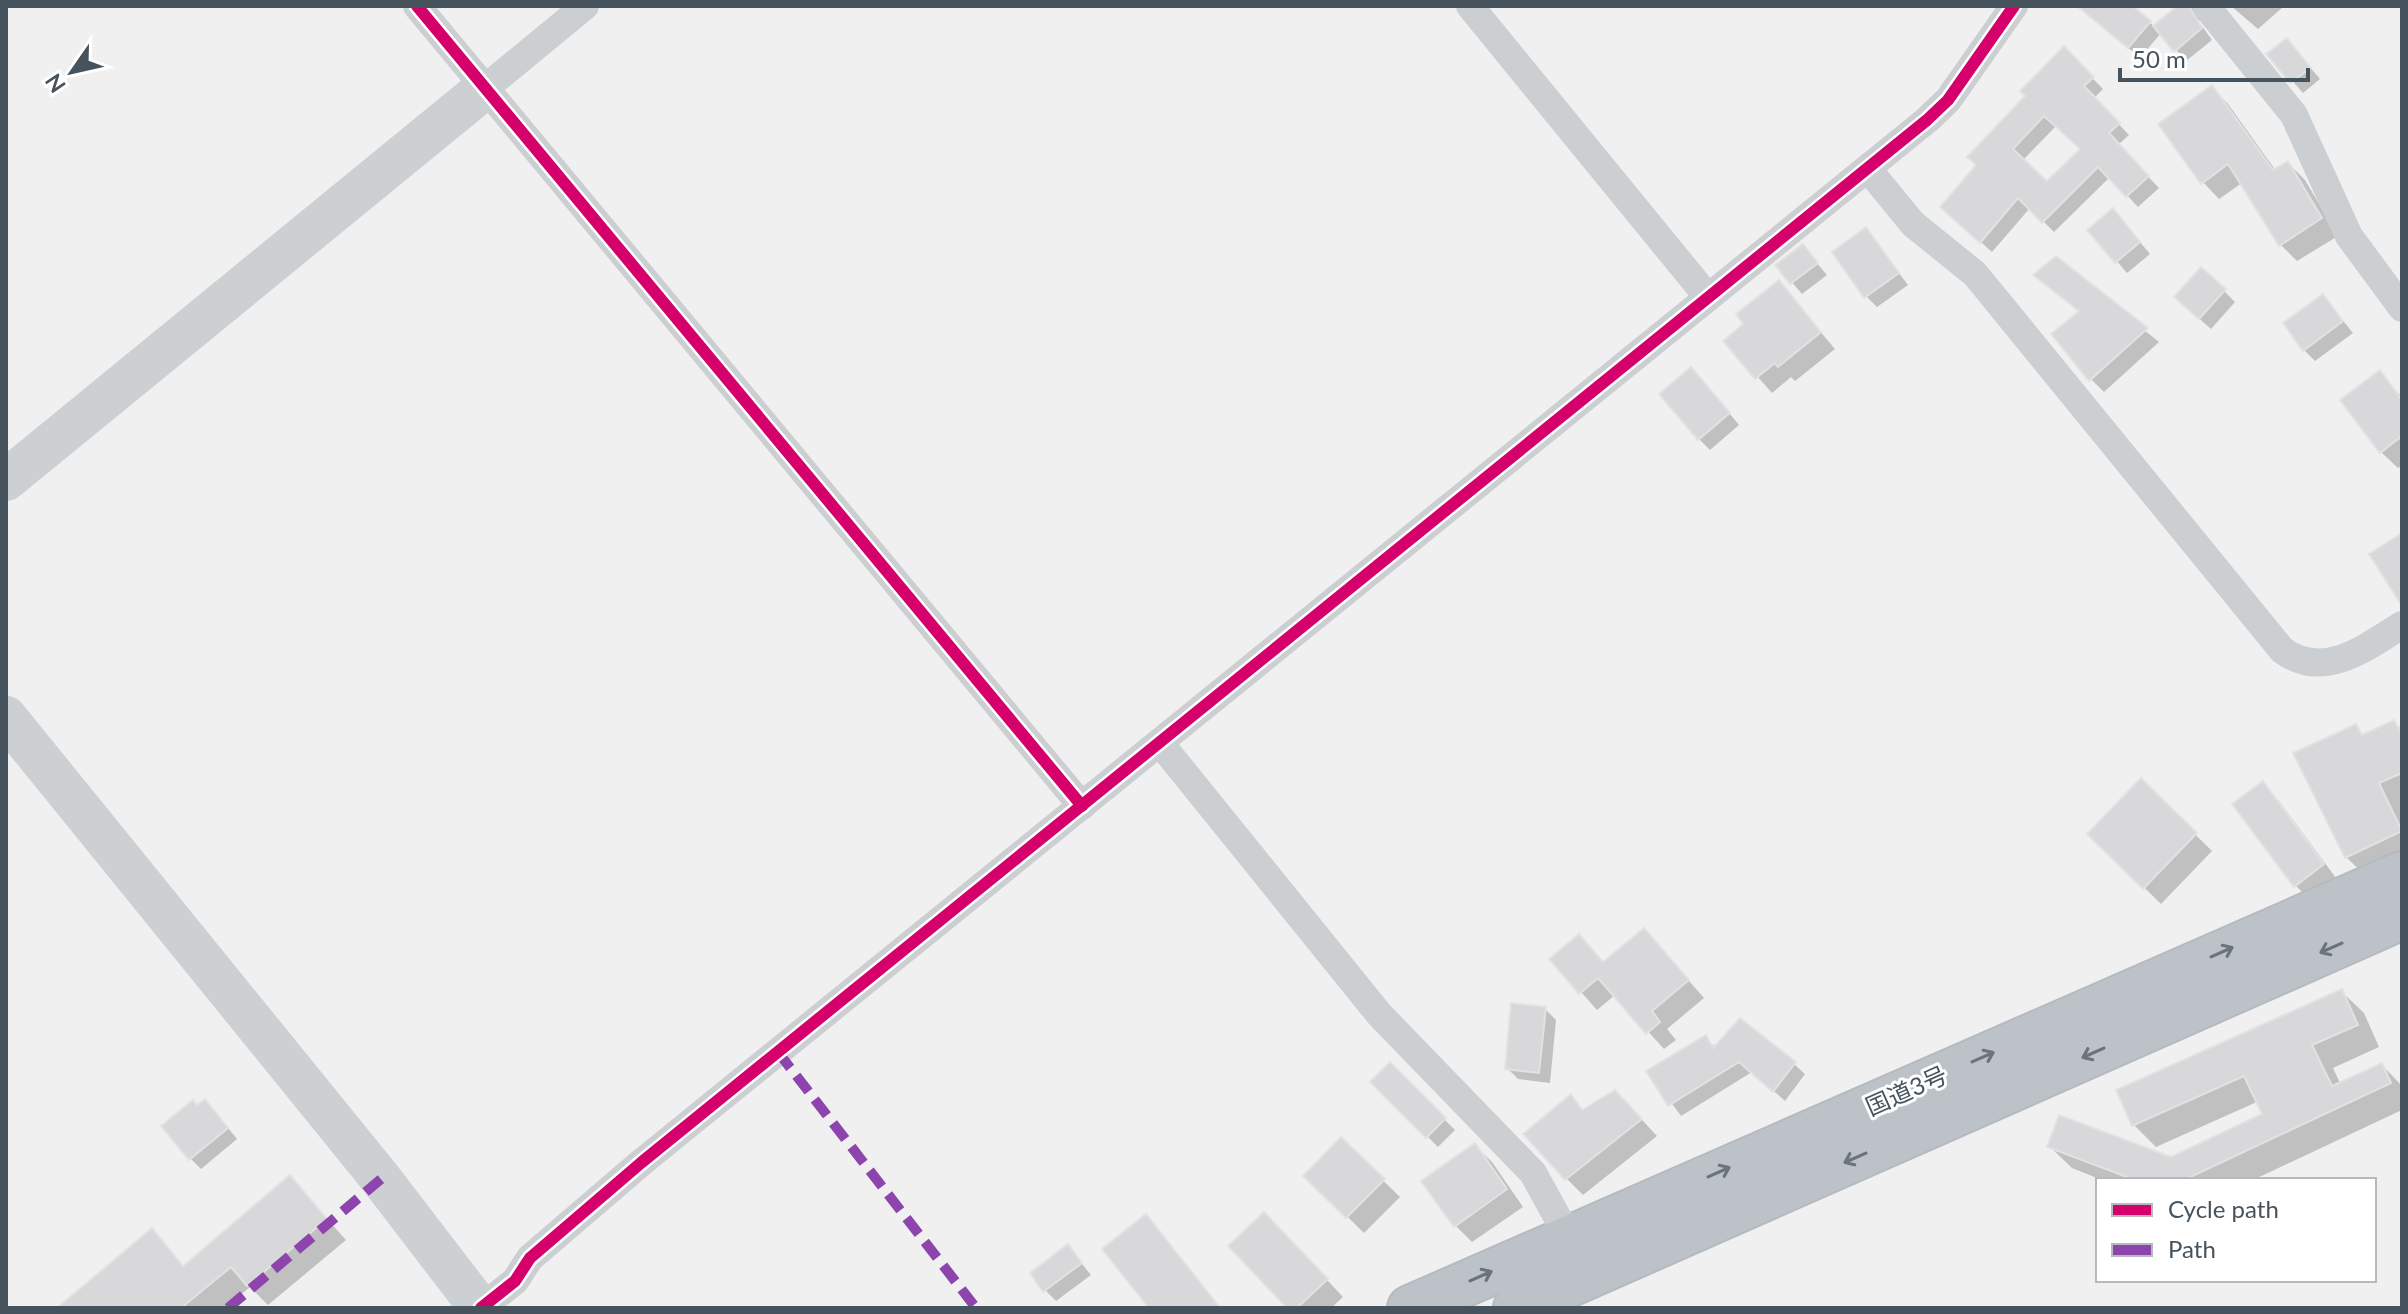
<svg xmlns="http://www.w3.org/2000/svg" width="2408" height="1314" viewBox="0 0 2408 1314" font-family="Lato,'Noto Sans JP',sans-serif">
<rect width="100%" height="100%" fill="#f1f0f0"/>
<g fill="#0003" fill-rule="evenodd">
<path d="M 2080,6 L 2130,6 L 2155,27 L 2180,6 L 2201,6 L 2199,22 L 2212,40 L 2186,61 L 2161,33 L 2140,58 Z"/>
<path d="M 2231,6 L 2282,6 L 2283,7 L 2258,29 Z"/>
<path d="M 2287,40 L 2320,79 L 2303,93 L 2269,54 Z"/>
<path d="M 2064,49 L 2103,89 L 2094,98 L 2129,135 L 2118,145 L 2159,188 L 2138,207 L 2110,177 L 2054,232 L 2030,208 L 1992,252 L 1953,217 L 1978,165 ZM 2057,125 L 2083,149 L 2047,184 L 2022,161 Z"/>
<path d="M 2212,88 L 2228,104 L 2276,171 L 2288,163 L 2305,180 L 2338,236 L 2297,261 L 2281,245 L 2242,183 L 2219,199 L 2203,182 Z"/>
<path d="M 2123,222 L 2150,254 L 2127,273 L 2090,230 Z"/>
<path d="M 1866,230 L 1908,285 L 1877,307 L 1866,296 Z"/>
<path d="M 1803,247 L 1827,275 L 1802,294 L 1778,266 Z"/>
<path d="M 2056,259 L 2159,342 L 2104,392 L 2091,379 L 2080,313 L 2036,275 Z"/>
<path d="M 2202,269 L 2235,302 L 2211,329 L 2187,308 Z"/>
<path d="M 1779,283 L 1835,349 L 1795,381 L 1791,377 L 1772,393 L 1726,341 L 1746,324 Z"/>
<path d="M 2323,296 L 2353,333 L 2315,361 L 2304,350 Z"/>
<path d="M 2380,373 L 2402,397 L 2402,466 L 2398,468 L 2381,452 Z"/>
<path d="M 1702,380 L 1739,425 L 1710,450 L 1699,439 Z"/>
<path d="M 2394,722 L 2402,730 L 2402,864 L 2369,879 L 2346,857 L 2355,726 L 2364,736 Z"/>
<path d="M 2141,781 L 2212,851 L 2161,904 L 2090,834 Z"/>
<path d="M 2262,784 L 2279,801 L 2339,882 L 2312,902 L 2295,885 Z"/>
<path d="M 1644,930 L 1704,998 L 1667,1029 L 1676,1040 L 1664,1049 L 1615,995 L 1597,1010 L 1552,959 L 1579,936 L 1605,964 Z"/>
<path d="M 2341,991 L 2364,1013 L 2379,1047 L 2333,1068 L 2341,1085 L 2382,1065 L 2402,1086 L 2402,1110 L 2253,1180 L 2102,1180 L 2072,1168 L 2049,1146 L 2171,1159 L 2265,1115 L 2259,1101 L 2156,1147 L 2134,1125 Z"/>
<path d="M 1545,1009 L 1556,1020 L 1550,1083 L 1518,1079 L 1507,1068 Z"/>
<path d="M 1706,1038 L 1716,1048 L 1794,1064 L 1805,1074 L 1785,1101 L 1752,1072 L 1681,1116 L 1649,1072 Z"/>
<path d="M 1390,1065 L 1455,1130 L 1438,1147 L 1373,1082 Z"/>
<path d="M 1571,1097 L 1585,1111 L 1632,1109 L 1657,1136 L 1583,1195 L 1566,1178 Z"/>
<path d="M 198,1107 L 215,1112 L 237,1139 L 201,1169 L 190,1158 Z"/>
<path d="M 1341,1140 L 1400,1197 L 1364,1233 L 1306,1176 Z"/>
<path d="M 1475,1146 L 1492,1162 L 1523,1207 L 1472,1242 L 1455,1225 Z"/>
<path d="M 290,1178 L 346,1240 L 268,1305 L 250,1287 L 225,1308 L 60,1308 L 152,1231 L 185,1267 Z"/>
<path d="M 1146,1217 L 1162,1234 L 1221,1308 L 1151,1308 Z"/>
<path d="M 1281,1231 L 1343,1297 L 1331,1308 L 1290,1308 Z"/>
<path d="M 1068,1247 L 1091,1275 L 1056,1301 L 1045,1290 Z"/>
</g>
<g fill="#d8d8da" stroke="#e2e2e3" stroke-width="2" fill-rule="evenodd">
<path d="M 2077,6 L 2133,6 L 2151,21 L 2128,48 Z"/>
<path d="M 2177,6 L 2189,6 L 2202,28 L 2174,52 L 2153,26 Z"/>
<path d="M 2287,38 L 2311,68 L 2290,83 L 2266,54 Z"/>
<path d="M 2064,46 L 2094,77 L 2084,86 L 2120,123 L 2109,133 L 2149,176 L 2126,197 L 2098,167 L 2042,223 L 2018,198 L 1980,243 L 1940,207 L 1976,165 L 1967,157 L 2025,96 L 2020,91 ZM 2044,116 L 2080,149 L 2047,181 L 2013,149 Z"/>
<path d="M 2212,85 L 2273,170 L 2288,161 L 2322,218 L 2279,246 L 2228,164 L 2201,184 L 2158,124 Z"/>
<path d="M 2113,208 L 2140,242 L 2115,263 L 2087,230 Z"/>
<path d="M 1866,227 L 1899,273 L 1864,298 L 1832,252 Z"/>
<path d="M 1803,244 L 1818,263 L 1790,284 L 1775,265 Z"/>
<path d="M 2056,256 L 2148,328 L 2089,381 L 2051,334 L 2079,311 L 2033,275 Z"/>
<path d="M 2201,267 L 2226,289 L 2199,319 L 2174,297 Z"/>
<path d="M 1779,280 L 1821,332 L 1778,367 L 1775,363 L 1755,379 L 1723,341 L 1743,324 L 1736,314 Z"/>
<path d="M 2323,294 L 2343,321 L 2303,351 L 2283,323 Z"/>
<path d="M 1691,367 L 1730,413 L 1698,440 L 1659,394 Z"/>
<path d="M 2380,370 L 2402,400 L 2402,436 L 2380,453 L 2340,400 Z"/>
<path d="M 2402,533 L 2402,606 L 2369,554 Z"/>
<path d="M 2394,720 L 2402,735 L 2402,773 L 2379,783 L 2402,831 L 2345,858 L 2293,753 L 2356,724 L 2362,735 Z"/>
<path d="M 2141,778 L 2197,833 L 2143,889 L 2087,834 Z"/>
<path d="M 2263,781 L 2324,864 L 2294,887 L 2232,804 Z"/>
<path d="M 1644,928 L 1689,980 L 1652,1011 L 1660,1022 L 1646,1034 L 1598,978 L 1579,994 L 1549,959 L 1579,934 L 1603,962 Z"/>
<path d="M 2342,989 L 2358,1025 L 2312,1045 L 2332,1086 L 2382,1063 L 2391,1083 L 2184,1180 L 2135,1180 L 2047,1147 L 2059,1115 L 2171,1157 L 2262,1114 L 2244,1076 L 2132,1126 L 2116,1090 Z"/>
<path d="M 1511,1003 L 1546,1007 L 1539,1073 L 1505,1069 Z"/>
<path d="M 1740,1018 L 1796,1062 L 1773,1092 L 1739,1062 L 1668,1106 L 1646,1071 L 1706,1035 L 1713,1048 Z"/>
<path d="M 1390,1062 L 1446,1118 L 1426,1138 L 1370,1082 Z"/>
<path d="M 1615,1090 L 1642,1119 L 1565,1180 L 1523,1134 L 1571,1094 L 1582,1110 Z"/>
<path d="M 205,1099 L 228,1128 L 189,1160 L 161,1126 L 193,1100 L 197,1105 Z"/>
<path d="M 1341,1137 L 1385,1179 L 1346,1218 L 1303,1176 Z"/>
<path d="M 1475,1143 L 1507,1189 L 1454,1227 L 1421,1181 Z"/>
<path d="M 290,1175 L 327,1219 L 247,1286 L 231,1267 L 181,1308 L 57,1308 L 152,1228 L 183,1266 Z"/>
<path d="M 1264,1212 L 1328,1279 L 1297,1308 L 1287,1308 L 1228,1246 Z"/>
<path d="M 1146,1214 L 1220,1308 L 1149,1308 L 1102,1249 Z"/>
<path d="M 1068,1244 L 1082,1263 L 1043,1292 L 1030,1273 Z"/>
</g>
<g fill="none" stroke-linecap="round" stroke-linejoin="round">
<g stroke="#b4bac0" stroke-width="48">
<g id="highway">
<path d="M 1410,1308 L 2402,874"/>
<path d="M 1516,1308 L 2402,917"/>
</g>
</g>
<g stroke="#cccfd1" stroke-width="28">
<path d="M 417,6 L 1082,806"/>
<path d="M 1470,6 L 1707,296"/>
<path d="M 2206,6 L 2294,115 L 2349,236 L 2402,308"/>
<path d="M 484,89 L 585,6"/>
<path d="M 1868,169 L 1913,224 L 1975,274 L 2282,650 C 2323,681 2365,648 2402,625"/>
<path d="M 1160,743 L 1379,1014 L 1533,1173 L 1576,1251"/>
<path d="M 481,1308 L 515,1281 L 530,1258 L 642,1162 L 1927,120 L 1948,100 L 2014,6"/>
</g>
<g stroke="#ccd0d2" stroke-width="42">
<path d="M 6,480 L 484,89"/>
<path d="M 6,717 L 381,1179 L 480,1308"/>
</g>
<use href="#highway" stroke="#bcc2c7" stroke-width="44"/>
<g stroke="#8e44ad" stroke-width="10" stroke-dasharray="20 10" stroke-linecap="butt">
<path d="M 778,1052 L 976,1308"/>
<path d="M 228,1308 L 381,1179"/>
</g>
<g stroke="#fff" stroke-width="17">
<g id="cycleway">
<path d="M 417,6 L 1082,806"/>
<path d="M 481,1308 L 515,1281 L 530,1258 L 642,1162 L 1927,120 L 1948,100 L 2014,6"/>
</g>
</g>
<use href="#cycleway" stroke="#d6006c" stroke-width="12"/>
</g>
<defs><path id="oneway-shaft" d="M-6 0H5M1.5-3L5.5 0L1.5 3" fill="none" stroke-width="1.6" stroke-linecap="round" stroke-linejoin="round" transform="scale(2)"/></defs>
<g stroke="#69747d">
<use href="#oneway-shaft" transform="translate(2331 948) rotate(156)"/>
<use href="#oneway-shaft" transform="translate(2222 952) rotate(-24)"/>
<use href="#oneway-shaft" transform="translate(2093 1053) rotate(156)"/>
<use href="#oneway-shaft" transform="translate(1983 1057) rotate(-24)"/>
<use href="#oneway-shaft" transform="translate(1855 1158) rotate(156)"/>
<use href="#oneway-shaft" transform="translate(1719 1172) rotate(-24)"/>
<use href="#oneway-shaft" transform="translate(1481 1276) rotate(-24)"/>
</g>
<g text-anchor="middle" dominant-baseline="central" stroke-width="6" stroke-linejoin="round" paint-order="stroke">
<g font-size="24" fill="#46535d" stroke="#fff">
<text transform="translate(1906 1090) rotate(-24)">国道3号</text>
</g>
</g>
<rect width="2408" height="1314" fill="none" stroke="#46535d" stroke-width="16"/>
<rect x="2096" y="1178" width="280" height="104" fill="#ffffff" stroke="#b5babe" stroke-width="2"/>
<rect x="2112" y="1204" width="40" height="12" fill="#d6006c" stroke="#b5babe" stroke-width="2"/>
<text x="2168" y="1218" font-size="24" fill="#46535d">Cycle path</text>
<rect x="2112" y="1244" width="40" height="12" fill="#8e44ad" stroke="#b5babe" stroke-width="2"/>
<text x="2168" y="1258" font-size="24" fill="#46535d">Path</text>
<g transform="translate(72 72) rotate(236)" stroke="#ffffff" stroke-width="6" paint-order="stroke">
<path d="M0-6L14 30L0 20L-14 30Z" fill="#46535d"/>
<text y="-12" font-size="22" font-weight="bold" text-anchor="middle" fill="#46535d">N</text>
</g>
<path d="M2120 68v12h188v-12" fill="none" stroke="#46535d" stroke-width="4"/>
<text x="2132" y="68" font-size="24" fill="#46535d" stroke="#ffffff" stroke-width="6" paint-order="stroke">50 m</text>
</svg>
